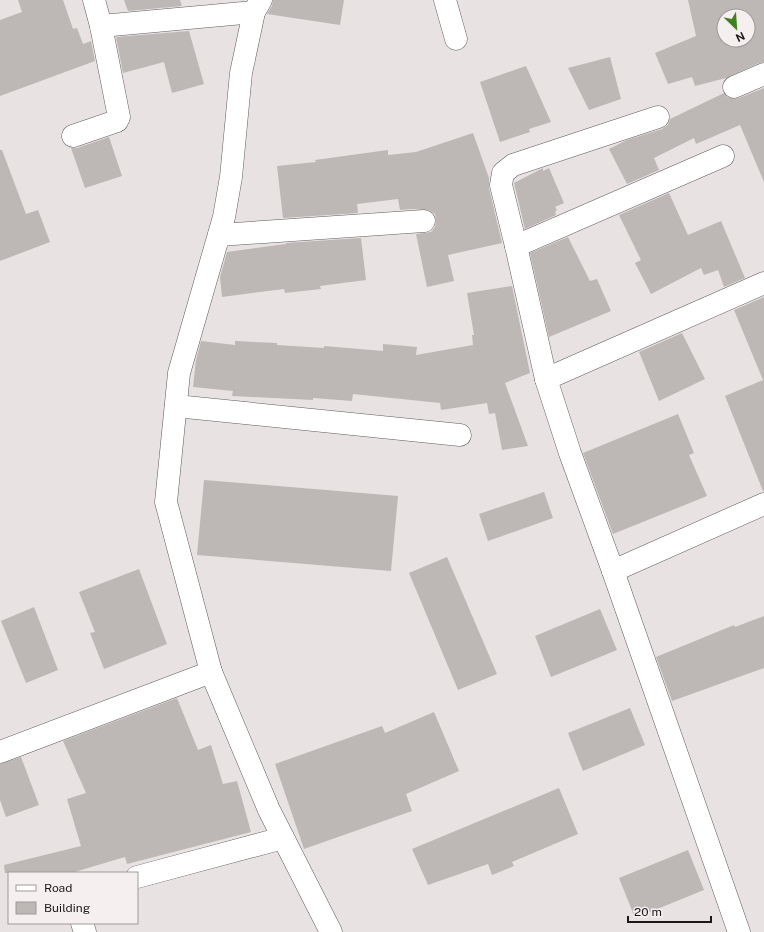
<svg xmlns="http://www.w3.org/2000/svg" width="764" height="932" viewBox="0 0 764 932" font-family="'Public Sans',sans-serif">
<rect width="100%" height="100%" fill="#e8e2e3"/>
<g fill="#bdb7b6" fill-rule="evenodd">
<path d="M 18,0 L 63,0 L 73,29 L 77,28 L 83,44 L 91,41 L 95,61 L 0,96 L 0,20 L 22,12 Z"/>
<path d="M 124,0 L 180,0 L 182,6 L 128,11 Z"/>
<path d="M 273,0 L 344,0 L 340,25 L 267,14 L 272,6 Z"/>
<path d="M 688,0 L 764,0 L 764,62 L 759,63 L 726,78 L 695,86 L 692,77 L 668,84 L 655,53 L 696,36 ZM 724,16 L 748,16 L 748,40 L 724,40 Z"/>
<path d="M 189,31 L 204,84 L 172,93 L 164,62 L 123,73 L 116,37 Z"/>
<path d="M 610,57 L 621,99 L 589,110 L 568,68 Z"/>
<path d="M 526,66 L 551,122 L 529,129 L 530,132 L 500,142 L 480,82 Z"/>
<path d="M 764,88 L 764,182 L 740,125 L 696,144 L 694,138 L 654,158 L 659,170 L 627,184 L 609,149 L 627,140 L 662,129 L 668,125 L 670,119 L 724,93 L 727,97 L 733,99 L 739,98 Z"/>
<path d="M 473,133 L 489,178 L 489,188 L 502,243 L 448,255 L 454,281 L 427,287 L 416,234 L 431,232 L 435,227 L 436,221 L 435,214 L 429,210 L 411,209 L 400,210 L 398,199 L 357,204 L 358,213 L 283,218 L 277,166 L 316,162 L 315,160 L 388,150 L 388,155 L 416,152 Z"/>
<path d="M 109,137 L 122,176 L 85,188 L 71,148 L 77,148 Z"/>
<path d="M 0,150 L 2,150 L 26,214 L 38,210 L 50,242 L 0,261 Z"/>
<path d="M 543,168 L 543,171 L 549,168 L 564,203 L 555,207 L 557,210 L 555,212 L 556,215 L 525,229 L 514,183 Z"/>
<path d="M 669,193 L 688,235 L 721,221 L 745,278 L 724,287 L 718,270 L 704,275 L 701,268 L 651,294 L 635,263 L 641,260 L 619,215 Z"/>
<path d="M 568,237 L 590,281 L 597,279 L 611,311 L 549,337 L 530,253 Z"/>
<path d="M 361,238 L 366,280 L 320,286 L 321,289 L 285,293 L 284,289 L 222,297 L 220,277 L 227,252 L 286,244 L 286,243 Z"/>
<path d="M 512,286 L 530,373 L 505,383 L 528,446 L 502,450 L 495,413 L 489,414 L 487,403 L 441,410 L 440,403 L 353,394 L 352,401 L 313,398 L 313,400 L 232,396 L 233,391 L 193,387 L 196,360 L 201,341 L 235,345 L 235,341 L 277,343 L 277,345 L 324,348 L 324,346 L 383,351 L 383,344 L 417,347 L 416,355 L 473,345 L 472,335 L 474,335 L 467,293 Z"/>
<path d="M 764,297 L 764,491 L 763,491 L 725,396 L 763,380 L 734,310 Z"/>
<path d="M 682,333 L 705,379 L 659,401 L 639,352 Z"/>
<path d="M 678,414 L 694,453 L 689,455 L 707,496 L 613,534 L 583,453 Z"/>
<path d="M 204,480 L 398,496 L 391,571 L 197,555 Z"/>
<path d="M 544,492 L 553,518 L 488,541 L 479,514 Z"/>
<path d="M 447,557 L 497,674 L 458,690 L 409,573 Z"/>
<path d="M 139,569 L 167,644 L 104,669 L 90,633 L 95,632 L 79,592 Z"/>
<path d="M 34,607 L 58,670 L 26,683 L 1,621 Z"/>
<path d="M 600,609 L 617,650 L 551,677 L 535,636 Z"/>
<path d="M 764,616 L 764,668 L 672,701 L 656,657 L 734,625 L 735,627 Z"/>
<path d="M 177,698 L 198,750 L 211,745 L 223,784 L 237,781 L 251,832 L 127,864 L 125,857 L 71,873 L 5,873 L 4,865 L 81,846 L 67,799 L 86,793 L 63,741 Z"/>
<path d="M 630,708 L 645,745 L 583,771 L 568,733 Z"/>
<path d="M 434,712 L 459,771 L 406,794 L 412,811 L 304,849 L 275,764 L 382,726 L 385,733 Z"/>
<path d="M 21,757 L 39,805 L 6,817 L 0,800 L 0,764 Z"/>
<path d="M 559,788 L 578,834 L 512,862 L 514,866 L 492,875 L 488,864 L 428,885 L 412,849 Z"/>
<path d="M 688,850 L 704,890 L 635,918 L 619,878 Z"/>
</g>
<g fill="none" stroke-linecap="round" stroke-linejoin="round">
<g stroke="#615b5c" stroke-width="23">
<g id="minor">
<path d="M 261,0 L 254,12 L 241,73 L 231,177 L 224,217 L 179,373 L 166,502 L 211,672 L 269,810 L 331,932"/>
<path d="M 445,0 L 456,39"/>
<path d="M 101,26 L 254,12"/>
<path d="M 734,87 L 764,74"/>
<path d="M 73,136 L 117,121 L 119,117 L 101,26 L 94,0"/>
<path d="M 219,235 L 424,221"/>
<path d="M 516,246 L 723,156"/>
<path d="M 546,379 L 516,246 L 501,185 L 503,173 L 513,165 L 658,117"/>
<path d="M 176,406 L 460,435"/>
<path d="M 613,571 L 764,504"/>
<path d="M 0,752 L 211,672"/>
<path d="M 137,877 L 283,838"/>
<path d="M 82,923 L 85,932"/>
<path d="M 739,932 L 613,571 L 570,453 L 546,379 L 764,283"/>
</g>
</g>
<use href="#minor" stroke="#fff" stroke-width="22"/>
</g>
<rect x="8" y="872" width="130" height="52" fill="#f6eff0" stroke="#9e999a"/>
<rect x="16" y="885" width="20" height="6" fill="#ffffff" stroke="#9e999a"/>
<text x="44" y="892" font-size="12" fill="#1b1819">Road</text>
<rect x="16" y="902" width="20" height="12" fill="#bdb7b6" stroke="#9e999a"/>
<text x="44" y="912" font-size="12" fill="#1b1819">Building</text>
<g transform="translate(736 28) rotate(155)"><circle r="19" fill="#f6eff0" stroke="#9e999a"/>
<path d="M0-3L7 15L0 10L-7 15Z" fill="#428120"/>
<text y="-6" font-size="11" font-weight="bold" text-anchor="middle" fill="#1b1819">N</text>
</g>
<path d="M628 916v6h83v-6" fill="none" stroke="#1b1819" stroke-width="2"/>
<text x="634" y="916" font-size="12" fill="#1b1819" stroke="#f6eff0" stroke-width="3" paint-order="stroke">20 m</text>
</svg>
